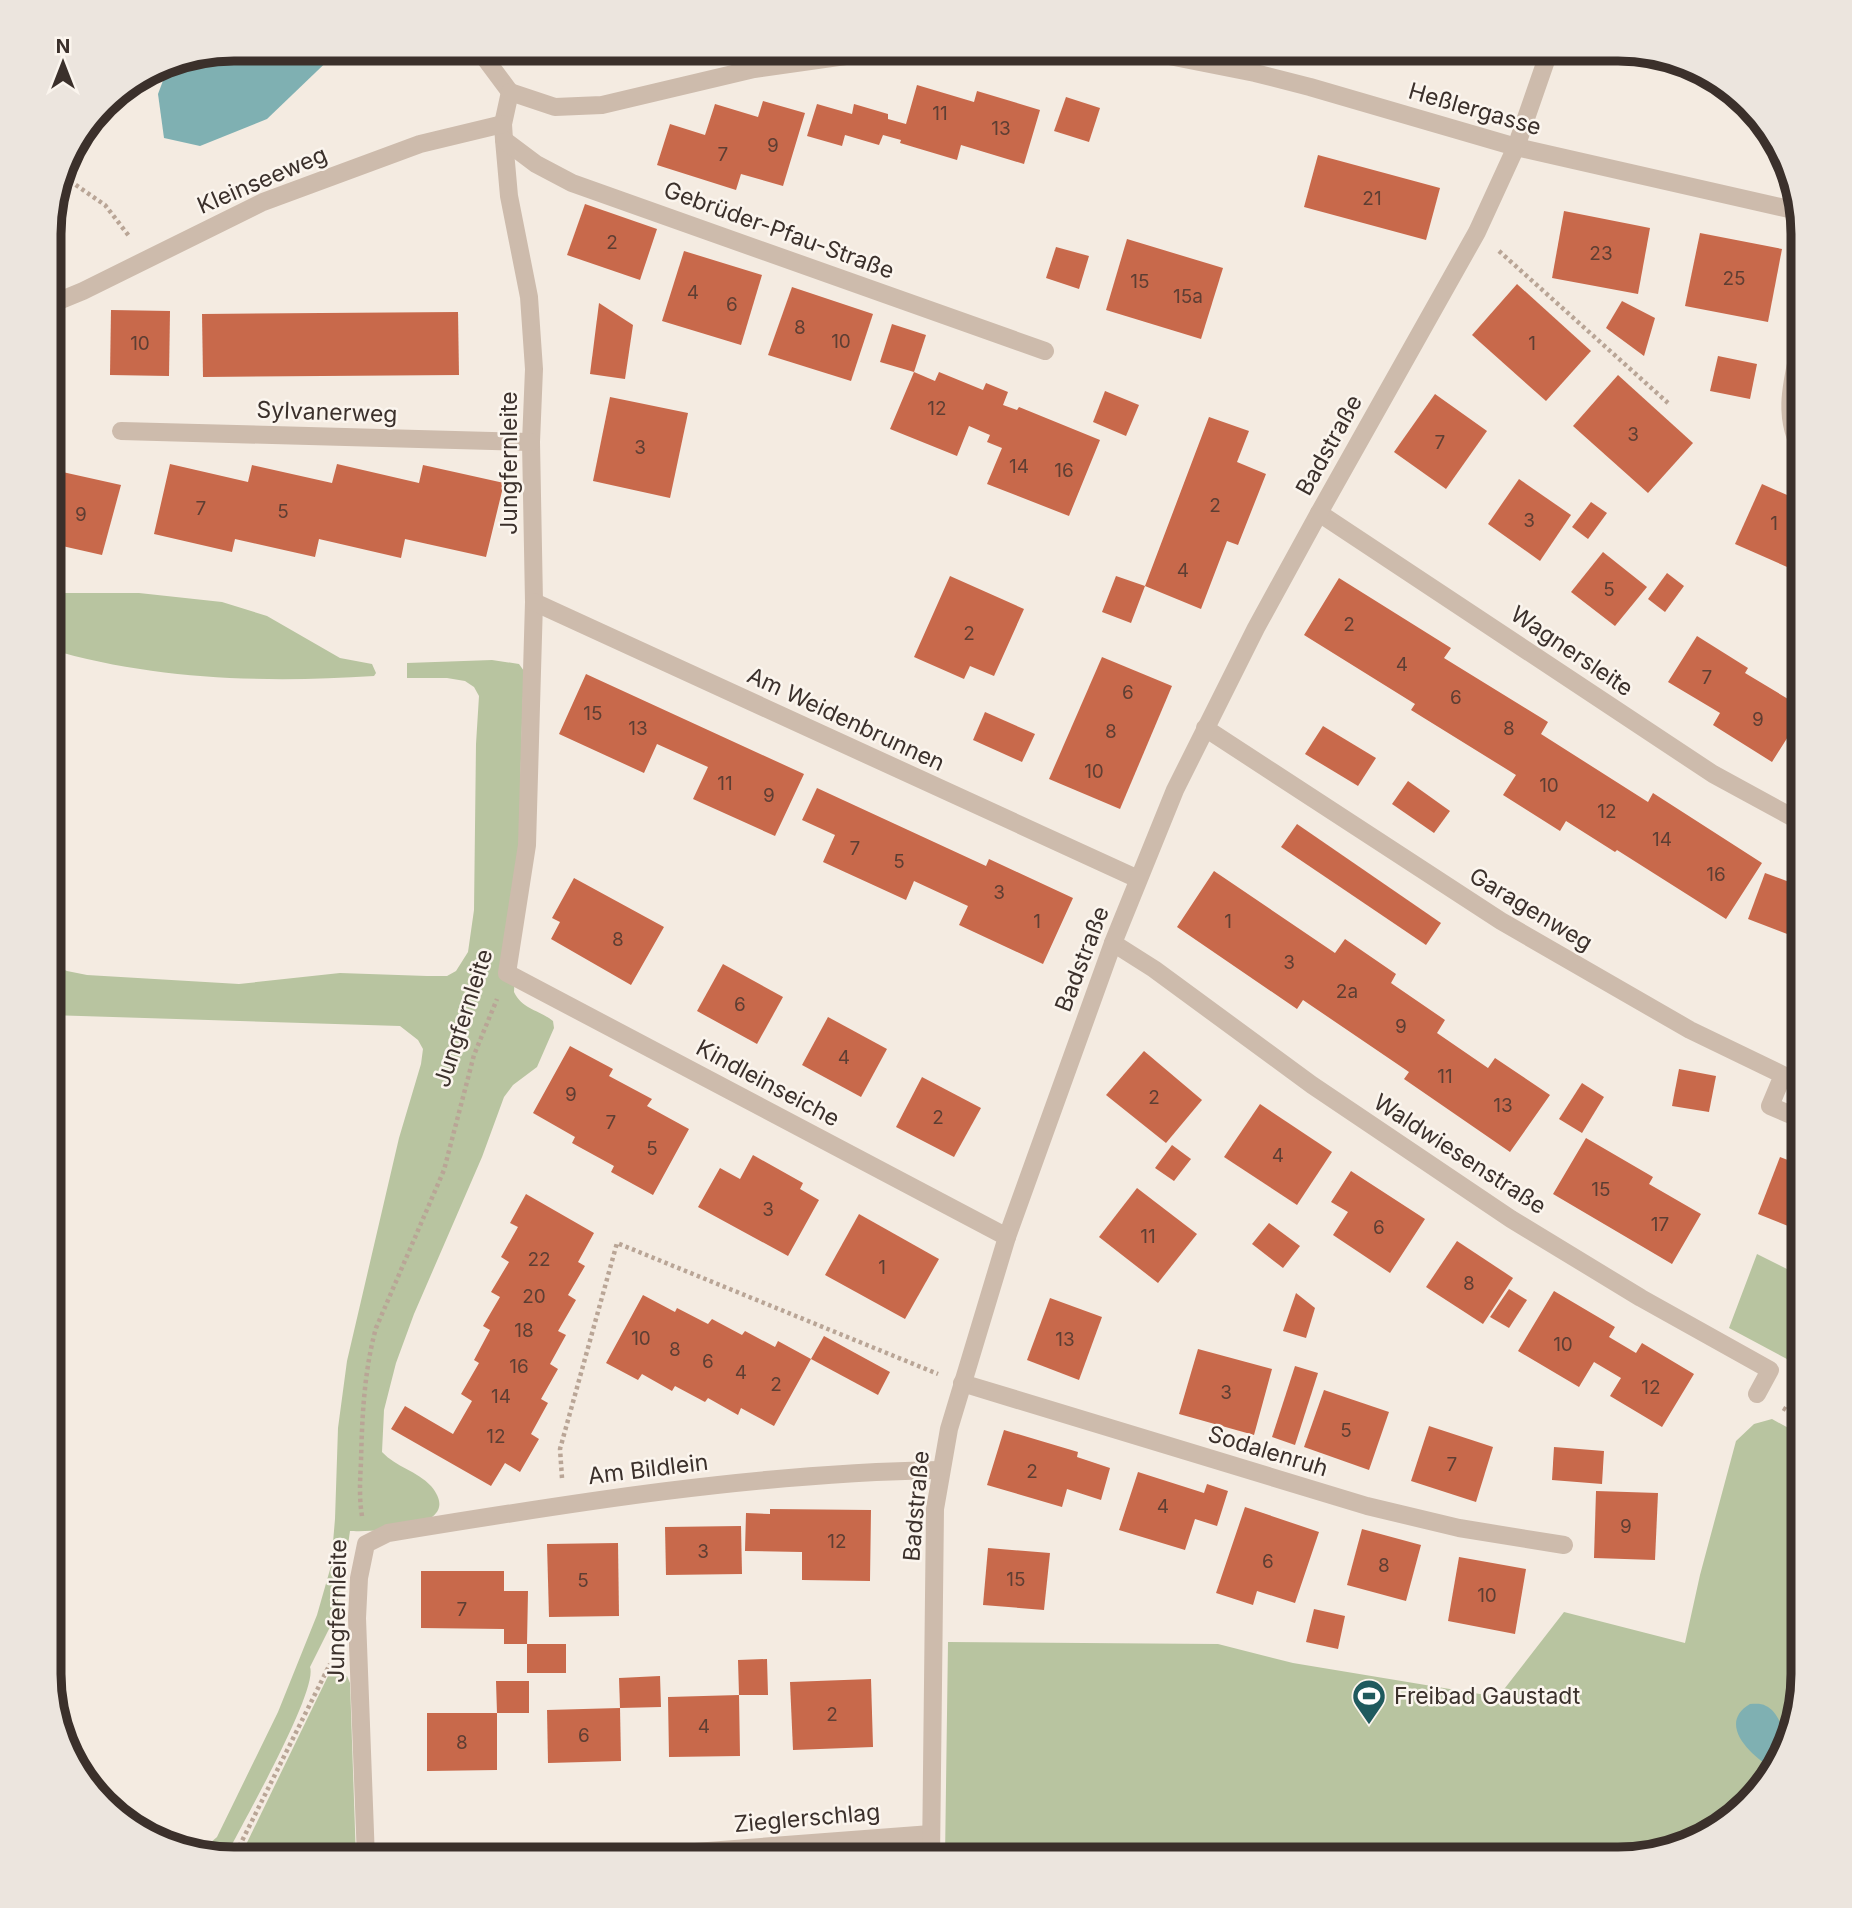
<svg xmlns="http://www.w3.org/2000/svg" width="1852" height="1908" viewBox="0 0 1852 1908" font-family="Inter,sans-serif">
<rect width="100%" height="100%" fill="#f4ebe1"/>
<g fill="#b8c4a0">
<path d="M 49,590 L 60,593 L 139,593 L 222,602 L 267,616 L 340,658 L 372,664 L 376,673 L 374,676 C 265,683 154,680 49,649 Z"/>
<path d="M 492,660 L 519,664 L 524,671 C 519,778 520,885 514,992 C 523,1010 538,1009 553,1021 L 554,1028 L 537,1067 L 513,1085 L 504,1097 L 482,1157 L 414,1314 L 396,1363 L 384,1410 L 382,1452 C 396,1467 417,1471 431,1486 C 468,1530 372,1532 350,1531 L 343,1580 L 333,1621 L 310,1667 C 318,1689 250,1810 236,1837 L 225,1857 L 185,1848 L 209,1844 L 217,1837 L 278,1712 L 317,1615 L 331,1566 L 335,1519 L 338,1428 L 347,1361 L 399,1138 L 421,1064 L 423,1049 L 418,1040 L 400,1026 L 49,1015 L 49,963 L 67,971 L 87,975 L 239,984 L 340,973 L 427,976 L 447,976 L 456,971 L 468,952 L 474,910 L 476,744 L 479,696 L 474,687 L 465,681 L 447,678 L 407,678 L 407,663 Z"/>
<path d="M 1757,1254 L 1803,1277 L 1803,1407 L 1788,1397 L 1800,1366 L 1729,1328 Z"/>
<path d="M 1772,1419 L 1803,1436 L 1803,1674 L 1784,1755 L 1740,1813 L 1688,1845 L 1618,1859 L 945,1859 L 948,1642 L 1218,1644 L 1293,1663 L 1498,1697 L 1564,1612 L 1685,1643 L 1700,1575 L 1736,1441 L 1754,1424 Z"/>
<path d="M 338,1672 L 347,1676 L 350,1683 L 356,1859 L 239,1859 L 329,1674 Z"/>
</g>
<g fill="#7fb0b2">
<path d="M 234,49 L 340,49 L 267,119 L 200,146 L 164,138 L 158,94 L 170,62 Z"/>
<path d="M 1750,1704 C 1755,1704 1761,1703 1766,1706 C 1780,1712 1790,1742 1784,1756 C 1782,1760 1777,1765 1774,1769 C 1752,1757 1716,1724 1750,1704 Z"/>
</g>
<g fill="#c8694b">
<path d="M 1434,49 L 1495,49 L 1492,63 Z"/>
<path d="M 1650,55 L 1669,60 L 1669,63 L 1650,57 Z"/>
<path d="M 917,85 L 974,102 L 977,91 L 1040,110 L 1024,164 L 961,145 L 957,160 L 900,143 L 901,140 L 883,135 L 879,145 L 845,135 L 842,146 L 807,136 L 817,104 L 852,114 L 854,104 L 888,114 L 888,119 L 906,124 Z"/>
<path d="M 1066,97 L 1100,108 L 1089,142 L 1054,131 Z"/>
<path d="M 763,101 L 805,113 L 783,186 L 741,174 L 736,190 L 657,165 L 670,124 L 705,135 L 715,104 L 758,117 Z"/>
<path d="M 1318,155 L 1440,188 L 1426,240 L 1304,207 Z"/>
<path d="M 585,204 L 657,229 L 640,280 L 567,255 Z"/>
<path d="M 1564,211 L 1650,228 L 1638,294 L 1552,278 Z"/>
<path d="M 1700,233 L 1782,249 L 1768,322 L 1685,306 Z"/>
<path d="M 1127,239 L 1223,268 L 1201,339 L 1106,310 Z"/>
<path d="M 1056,247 L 1089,256 L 1079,289 L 1046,278 Z"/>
<path d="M 684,251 L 762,275 L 741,345 L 662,321 Z"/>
<path d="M 1517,284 L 1591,351 L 1546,401 L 1472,335 Z"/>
<path d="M 792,287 L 873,314 L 851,381 L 768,355 Z"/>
<path d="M 1622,301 L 1655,318 L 1644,356 L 1606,328 Z"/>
<path d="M 599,303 L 633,325 L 625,379 L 590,374 Z"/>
<path d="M 111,310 L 170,311 L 169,376 L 110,375 Z"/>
<path d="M 458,312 L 459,375 L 203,377 L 202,314 Z"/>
<path d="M 892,324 L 926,335 L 914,372 L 880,362 Z"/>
<path d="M 1718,356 L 1757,364 L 1750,399 L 1710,391 Z"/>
<path d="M 914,372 L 935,381 L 939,372 L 983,390 L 986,383 L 1008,392 L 1003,405 L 1017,410 L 1019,407 L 1100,440 L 1069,516 L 987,484 L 1002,448 L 987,442 L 990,435 L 969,426 L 957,456 L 890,429 Z"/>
<path d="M 1618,375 L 1693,443 L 1648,493 L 1573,426 Z"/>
<path d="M 1105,391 L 1139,405 L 1126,436 L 1093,422 Z"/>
<path d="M 1435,394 L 1487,431 L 1446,489 L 1394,452 Z"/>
<path d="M 610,397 L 688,413 L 670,498 L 593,481 Z"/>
<path d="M 1209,417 L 1249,431 L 1237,462 L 1266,474 L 1238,545 L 1227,541 L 1201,609 L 1145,586 L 1131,623 L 1102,612 L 1116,576 L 1145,586 Z"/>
<path d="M 170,464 L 248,482 L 252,465 L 332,483 L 337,464 L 419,483 L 423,465 L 504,483 L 486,557 L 405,539 L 401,558 L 319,539 L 315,557 L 235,539 L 232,552 L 154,534 Z"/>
<path d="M 49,469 L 121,485 L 102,555 L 49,543 Z"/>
<path d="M 1519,479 L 1571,515 L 1540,561 L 1488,524 Z"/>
<path d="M 1762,484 L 1803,502 L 1803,574 L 1735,544 Z"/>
<path d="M 1591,502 L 1607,513 L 1588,539 L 1572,527 Z"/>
<path d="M 1603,552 L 1647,587 L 1615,626 L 1571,592 Z"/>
<path d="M 1667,573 L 1684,586 L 1665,612 L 1648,599 Z"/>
<path d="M 950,576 L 1024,609 L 994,676 L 970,666 L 964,679 L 914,657 Z"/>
<path d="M 1339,578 L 1451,648 L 1444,658 L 1548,722 L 1541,734 L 1648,802 L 1653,793 L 1762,863 L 1726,919 L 1617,850 L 1615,852 L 1566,821 L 1560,831 L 1503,795 L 1516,775 L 1411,710 L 1415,704 L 1304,635 Z"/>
<path d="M 1697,636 L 1748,668 L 1745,673 L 1803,708 L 1803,713 L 1772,762 L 1713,725 L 1720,713 L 1668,682 Z"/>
<path d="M 1102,657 L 1172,686 L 1120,809 L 1049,779 Z"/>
<path d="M 586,674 L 804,774 L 775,836 L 693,799 L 708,767 L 657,744 L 644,773 L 559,734 Z"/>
<path d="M 985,712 L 1035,734 L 1022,762 L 973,740 Z"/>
<path d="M 1323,726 L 1376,758 L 1358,786 L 1305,754 Z"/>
<path d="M 1408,781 L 1450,811 L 1434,833 L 1392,804 Z"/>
<path d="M 817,788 L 986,866 L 989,859 L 1073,898 L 1043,964 L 959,925 L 968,906 L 914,881 L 906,900 L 823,862 L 835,835 L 802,820 Z"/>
<path d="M 1297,824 L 1441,923 L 1426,945 L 1281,847 Z"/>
<path d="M 1214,871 L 1335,953 L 1345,939 L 1396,974 L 1391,983 L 1445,1020 L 1437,1033 L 1488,1068 L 1495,1058 L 1550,1095 L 1510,1152 L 1404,1079 L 1409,1072 L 1303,1000 L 1297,1009 L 1177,927 Z"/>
<path d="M 1765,873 L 1803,887 L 1803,940 L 1748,919 Z"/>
<path d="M 574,878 L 664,927 L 631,985 L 551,939 L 560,922 L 552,918 Z"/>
<path d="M 723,964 L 783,997 L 757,1044 L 697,1011 Z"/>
<path d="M 828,1017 L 887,1049 L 861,1097 L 802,1065 Z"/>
<path d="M 570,1046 L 613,1069 L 609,1076 L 652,1099 L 647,1106 L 689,1129 L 653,1195 L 611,1172 L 614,1166 L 572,1143 L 575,1137 L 533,1113 Z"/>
<path d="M 1144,1051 L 1202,1100 L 1166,1143 L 1106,1095 Z"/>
<path d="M 1679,1069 L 1716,1076 L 1709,1112 L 1672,1106 Z"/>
<path d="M 922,1077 L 981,1108 L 954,1157 L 896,1127 Z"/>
<path d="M 1582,1083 L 1604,1097 L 1582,1133 L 1559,1119 Z"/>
<path d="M 1260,1104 L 1332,1152 L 1297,1205 L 1224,1157 Z"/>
<path d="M 1586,1138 L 1653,1177 L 1649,1184 L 1701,1214 L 1672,1264 L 1553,1194 Z"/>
<path d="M 1172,1145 L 1191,1159 L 1174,1181 L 1155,1168 Z"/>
<path d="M 753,1155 L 803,1183 L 800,1189 L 819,1200 L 788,1256 L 698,1207 L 720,1168 L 740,1179 Z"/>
<path d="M 1780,1157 L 1803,1166 L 1803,1232 L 1758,1214 Z"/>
<path d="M 1351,1171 L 1425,1219 L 1390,1273 L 1333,1235 L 1348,1212 L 1331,1202 Z"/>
<path d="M 1137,1188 L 1197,1234 L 1158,1283 L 1099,1237 Z"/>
<path d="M 526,1194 L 594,1233 L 578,1262 L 585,1266 L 568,1295 L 576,1300 L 558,1331 L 566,1335 L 550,1364 L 558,1369 L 541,1399 L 548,1403 L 531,1434 L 539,1439 L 520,1472 L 505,1463 L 491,1486 L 391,1429 L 405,1406 L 453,1434 L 472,1401 L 461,1394 L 479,1363 L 474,1360 L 490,1330 L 483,1326 L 500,1297 L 491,1292 L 509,1262 L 501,1257 L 518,1227 L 510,1223 Z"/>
<path d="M 859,1214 L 939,1259 L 905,1319 L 825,1275 Z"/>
<path d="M 1269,1223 L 1300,1246 L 1283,1268 L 1252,1244 Z"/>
<path d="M 1457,1241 L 1513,1278 L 1483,1324 L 1426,1287 Z"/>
<path d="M 1509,1289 L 1527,1300 L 1509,1328 L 1490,1317 Z"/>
<path d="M 1554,1291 L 1615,1327 L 1609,1337 L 1636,1353 L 1642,1343 L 1694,1374 L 1662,1427 L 1610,1396 L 1621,1378 L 1594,1362 L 1579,1387 L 1518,1351 Z"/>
<path d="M 1296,1293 L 1315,1308 L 1306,1338 L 1283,1331 Z"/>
<path d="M 643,1295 L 675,1312 L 677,1308 L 708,1324 L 712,1319 L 742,1335 L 745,1331 L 775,1347 L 778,1341 L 811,1359 L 774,1426 L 741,1408 L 738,1415 L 708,1398 L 705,1402 L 675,1386 L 672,1391 L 642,1374 L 638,1380 L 606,1363 Z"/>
<path d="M 1050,1298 L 1102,1317 L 1079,1380 L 1027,1360 Z"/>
<path d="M 824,1336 L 890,1372 L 878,1395 L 811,1359 Z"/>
<path d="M 1198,1349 L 1272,1369 L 1254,1435 L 1179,1414 Z"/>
<path d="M 1295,1366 L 1318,1373 L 1295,1445 L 1272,1437 Z"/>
<path d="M 1324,1390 L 1389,1412 L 1369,1470 L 1304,1447 Z"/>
<path d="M 1429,1426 L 1493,1447 L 1476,1502 L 1411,1481 Z"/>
<path d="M 1004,1430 L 1078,1452 L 1077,1457 L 1110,1468 L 1101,1500 L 1067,1489 L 1062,1507 L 987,1485 Z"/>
<path d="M 1554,1447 L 1604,1451 L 1602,1484 L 1552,1480 Z"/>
<path d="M 1138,1472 L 1204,1493 L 1207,1484 L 1228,1491 L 1217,1526 L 1195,1519 L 1185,1550 L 1119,1530 Z"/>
<path d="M 1596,1491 L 1658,1493 L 1655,1560 L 1594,1558 Z"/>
<path d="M 1245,1507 L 1319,1532 L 1295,1603 L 1257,1591 L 1253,1605 L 1216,1593 Z"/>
<path d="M 770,1509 L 871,1510 L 870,1581 L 802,1580 L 802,1552 L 745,1551 L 746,1513 L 770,1514 Z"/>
<path d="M 741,1526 L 742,1574 L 666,1575 L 665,1527 Z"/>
<path d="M 1362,1529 L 1421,1545 L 1406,1601 L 1347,1585 Z"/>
<path d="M 618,1543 L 619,1616 L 549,1617 L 547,1544 Z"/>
<path d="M 988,1548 L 1050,1553 L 1044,1610 L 983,1605 Z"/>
<path d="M 1459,1557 L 1526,1569 L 1515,1634 L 1448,1621 Z"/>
<path d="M 421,1571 L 504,1571 L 504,1591 L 528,1591 L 527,1644 L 566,1644 L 566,1673 L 527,1673 L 527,1644 L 504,1644 L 504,1629 L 421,1628 Z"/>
<path d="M 1314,1609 L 1345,1616 L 1338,1649 L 1306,1642 Z"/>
<path d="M 767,1659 L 768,1695 L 739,1695 L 740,1756 L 669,1757 L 668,1697 L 739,1695 L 738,1660 Z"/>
<path d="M 660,1676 L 661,1707 L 620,1708 L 619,1678 Z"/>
<path d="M 871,1679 L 873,1747 L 793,1750 L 790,1682 Z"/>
<path d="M 496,1681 L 529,1681 L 529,1713 L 497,1713 L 497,1770 L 427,1771 L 427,1713 L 497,1713 Z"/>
<path d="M 620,1708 L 621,1761 L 548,1763 L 547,1710 Z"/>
</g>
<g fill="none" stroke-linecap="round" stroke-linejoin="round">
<g stroke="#b9a596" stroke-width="4.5" stroke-dasharray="3.5 3.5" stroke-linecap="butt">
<path d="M 64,169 L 67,179 L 105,205 L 129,236"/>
<path d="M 1499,251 L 1668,403"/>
<path d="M 1794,1386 L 1803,1392"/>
<path d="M 1783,1408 L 1803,1420"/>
<path d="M 562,1478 L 560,1449 L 617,1243 L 938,1374"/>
<path d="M 362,1516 C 359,1498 360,1480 361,1462 C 362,1418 364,1371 376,1328 L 444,1170 L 474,1055 L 497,999"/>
<path d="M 233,1859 L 330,1664"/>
</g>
<g stroke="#cdbbac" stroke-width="18">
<path d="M 478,49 L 510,92"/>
<path d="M 1097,49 L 1154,53 L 1255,73 L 1310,87 L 1516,147 L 1798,211"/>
<path d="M 510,92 L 503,124 L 504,140 L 509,196 L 529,297 L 534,369 L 531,442 L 534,602 L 527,845 L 507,973 L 1007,1237"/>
<path d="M 510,92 L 555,107 L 602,105 L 754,69 L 881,51 L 919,49"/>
<path d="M 504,140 L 536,164 L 572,183 L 1045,351"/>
<path d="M 49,305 L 83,291 L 263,202 L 420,144 L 503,124"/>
<path d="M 1803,332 C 1795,373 1779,414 1803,452"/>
<path d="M 121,431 L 531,442"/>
<path d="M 1319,513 L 1713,774 L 1803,823"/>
<path d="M 534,602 L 1138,879"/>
<path d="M 1205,728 L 1501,921 L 1690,1030 L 1783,1075 L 1770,1106 L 1803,1120"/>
<path d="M 1113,943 L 1154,969 L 1312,1085 L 1511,1219 L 1641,1298 L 1770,1370 L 1757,1394"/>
<path d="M 962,1383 L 1367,1506 L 1459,1528 L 1564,1545"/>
<path d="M 366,1859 L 357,1618 L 359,1578 L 366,1544 L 388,1533 C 571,1503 755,1473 940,1470"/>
<path d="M 602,1859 L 931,1834"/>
<path d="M 931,1859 L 935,1509 L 949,1429 L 1007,1237 L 1113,943 L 1175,790 L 1256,628 L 1319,513 L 1477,232 L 1516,147 L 1550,49"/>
</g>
</g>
<defs>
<g id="stadium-pin" transform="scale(1.75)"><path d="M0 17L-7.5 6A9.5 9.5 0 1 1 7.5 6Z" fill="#1f5a5e" stroke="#fbf5ee"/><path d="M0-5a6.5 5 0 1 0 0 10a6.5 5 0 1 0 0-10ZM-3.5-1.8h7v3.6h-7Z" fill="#fff"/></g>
</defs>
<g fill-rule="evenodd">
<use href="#stadium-pin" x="1369" y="1696"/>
</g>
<g text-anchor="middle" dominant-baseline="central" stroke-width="5" stroke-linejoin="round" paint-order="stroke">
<g font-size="19" fill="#5e3e33">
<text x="940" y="113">11</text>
<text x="1001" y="128">13</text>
<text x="773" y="145">9</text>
<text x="723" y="154">7</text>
<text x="1372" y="198">21</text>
<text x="612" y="242">2</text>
<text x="1601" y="253">23</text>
<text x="1734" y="278">25</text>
<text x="1140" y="281">15</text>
<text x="693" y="292">4</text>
<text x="1188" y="296">15a</text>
<text x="732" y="304">6</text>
<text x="800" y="327">8</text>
<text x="841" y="341">10</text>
<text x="140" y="343">10</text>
<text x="1532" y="343">1</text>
<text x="937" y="408">12</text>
<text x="1633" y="434">3</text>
<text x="1440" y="442">7</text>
<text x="640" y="447">3</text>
<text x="1019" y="466">14</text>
<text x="1064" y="470">16</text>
<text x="1215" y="505">2</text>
<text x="201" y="508">7</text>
<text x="283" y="511">5</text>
<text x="81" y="514">9</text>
<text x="1529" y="520">3</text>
<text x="1774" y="523">1</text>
<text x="1183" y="570">4</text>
<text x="1609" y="589">5</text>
<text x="1349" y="624">2</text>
<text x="969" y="633">2</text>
<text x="1402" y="664">4</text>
<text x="1707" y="677">7</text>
<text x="1128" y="692">6</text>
<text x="1456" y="697">6</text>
<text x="593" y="713">15</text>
<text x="1758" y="719">9</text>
<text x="638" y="728">13</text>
<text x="1509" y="728">8</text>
<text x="1111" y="731">8</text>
<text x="1094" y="771">10</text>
<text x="725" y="783">11</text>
<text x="1549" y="785">10</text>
<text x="769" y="795">9</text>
<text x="1607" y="811">12</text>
<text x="1662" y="839">14</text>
<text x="855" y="848">7</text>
<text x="899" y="861">5</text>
<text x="1716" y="874">16</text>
<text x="999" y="892">3</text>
<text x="1037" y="921">1</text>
<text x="1228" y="921">1</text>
<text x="618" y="939">8</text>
<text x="1289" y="962">3</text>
<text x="1347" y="991">2a</text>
<text x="740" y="1004">6</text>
<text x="1401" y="1026">9</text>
<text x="844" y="1057">4</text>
<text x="1445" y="1076">11</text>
<text x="571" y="1094">9</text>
<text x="1154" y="1097">2</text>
<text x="1503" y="1105">13</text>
<text x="938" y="1117">2</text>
<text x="611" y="1122">7</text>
<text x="652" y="1148">5</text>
<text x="1278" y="1155">4</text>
<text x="1601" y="1189">15</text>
<text x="768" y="1209">3</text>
<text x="1660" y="1224">17</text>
<text x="1379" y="1227">6</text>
<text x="1148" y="1236">11</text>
<text x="539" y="1259">22</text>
<text x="882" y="1267">1</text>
<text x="1469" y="1283">8</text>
<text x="534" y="1296">20</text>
<text x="524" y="1330">18</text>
<text x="641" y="1338">10</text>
<text x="1065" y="1339">13</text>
<text x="1563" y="1344">10</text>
<text x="675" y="1349">8</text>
<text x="708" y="1361">6</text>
<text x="519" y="1366">16</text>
<text x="741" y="1372">4</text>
<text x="776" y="1384">2</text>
<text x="1651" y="1387">12</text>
<text x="1226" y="1392">3</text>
<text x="501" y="1396">14</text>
<text x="1346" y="1430">5</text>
<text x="496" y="1436">12</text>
<text x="1452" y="1464">7</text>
<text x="1032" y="1471">2</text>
<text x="1163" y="1506">4</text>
<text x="1626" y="1526">9</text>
<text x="837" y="1541">12</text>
<text x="703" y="1551">3</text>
<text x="1268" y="1561">6</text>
<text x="1384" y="1565">8</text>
<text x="1016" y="1579">15</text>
<text x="583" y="1580">5</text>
<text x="1487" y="1595">10</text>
<text x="462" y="1609">7</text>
<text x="832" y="1714">2</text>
<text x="704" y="1726">4</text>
<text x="584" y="1735">6</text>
<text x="462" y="1742">8</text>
</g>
<g font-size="23" fill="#3b302b" stroke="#fbf5ee">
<text transform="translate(1475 109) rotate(16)">Heßlergasse</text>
<text transform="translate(262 180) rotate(-23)">Kleinseeweg</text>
<text transform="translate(779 230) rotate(20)">Gebrüder-Pfau-Straße</text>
<text transform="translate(327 412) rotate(2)">Sylvanerweg</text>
<text transform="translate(1329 445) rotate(-61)">Badstraße</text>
<text transform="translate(509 463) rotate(-90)">Jungfernleite</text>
<text transform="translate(1572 651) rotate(34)">Wagnersleite</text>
<text transform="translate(846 719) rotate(25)">Am Weidenbrunnen</text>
<text transform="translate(1531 909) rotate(31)">Garagenweg</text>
<text transform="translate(1082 959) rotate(-69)">Badstraße</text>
<text transform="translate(463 1018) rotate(-72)">Jungfernleite</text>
<text transform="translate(768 1083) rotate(28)">Kindleinseiche</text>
<text transform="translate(1460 1154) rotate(33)">Waldwiesenstraße</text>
<text transform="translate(1268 1451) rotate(17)">Sodalenruh</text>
<text transform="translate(648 1469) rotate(-7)">Am Bildlein</text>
<text transform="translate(916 1506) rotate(-85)">Badstraße</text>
<text transform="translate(337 1611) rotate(-89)">Jungfernleite</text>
<text transform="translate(807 1818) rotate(-5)">Zieglerschlag</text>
</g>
<g font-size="23" fill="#3b302b" stroke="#fbf5ee" text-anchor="start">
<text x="1394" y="1696">Freibad Gaustadt</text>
</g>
</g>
<path d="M0 0H1852V1908H0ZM234 61H1618A173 173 0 0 1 1791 234V1674A173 173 0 0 1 1618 1847H234A173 173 0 0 1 61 1674V234A173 173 0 0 1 234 61Z" fill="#ece5de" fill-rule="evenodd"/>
<path fill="none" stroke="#3b302b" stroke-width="9" d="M234 61H1618A173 173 0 0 1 1791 234V1674A173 173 0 0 1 1618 1847H234A173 173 0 0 1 61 1674V234A173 173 0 0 1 234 61Z"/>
<g transform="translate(63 63)" stroke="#fbf5ee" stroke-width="5" paint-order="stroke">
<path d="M0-5L12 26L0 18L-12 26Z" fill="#3b302b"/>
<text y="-10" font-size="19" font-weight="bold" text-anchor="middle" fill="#3b302b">N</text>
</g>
</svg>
